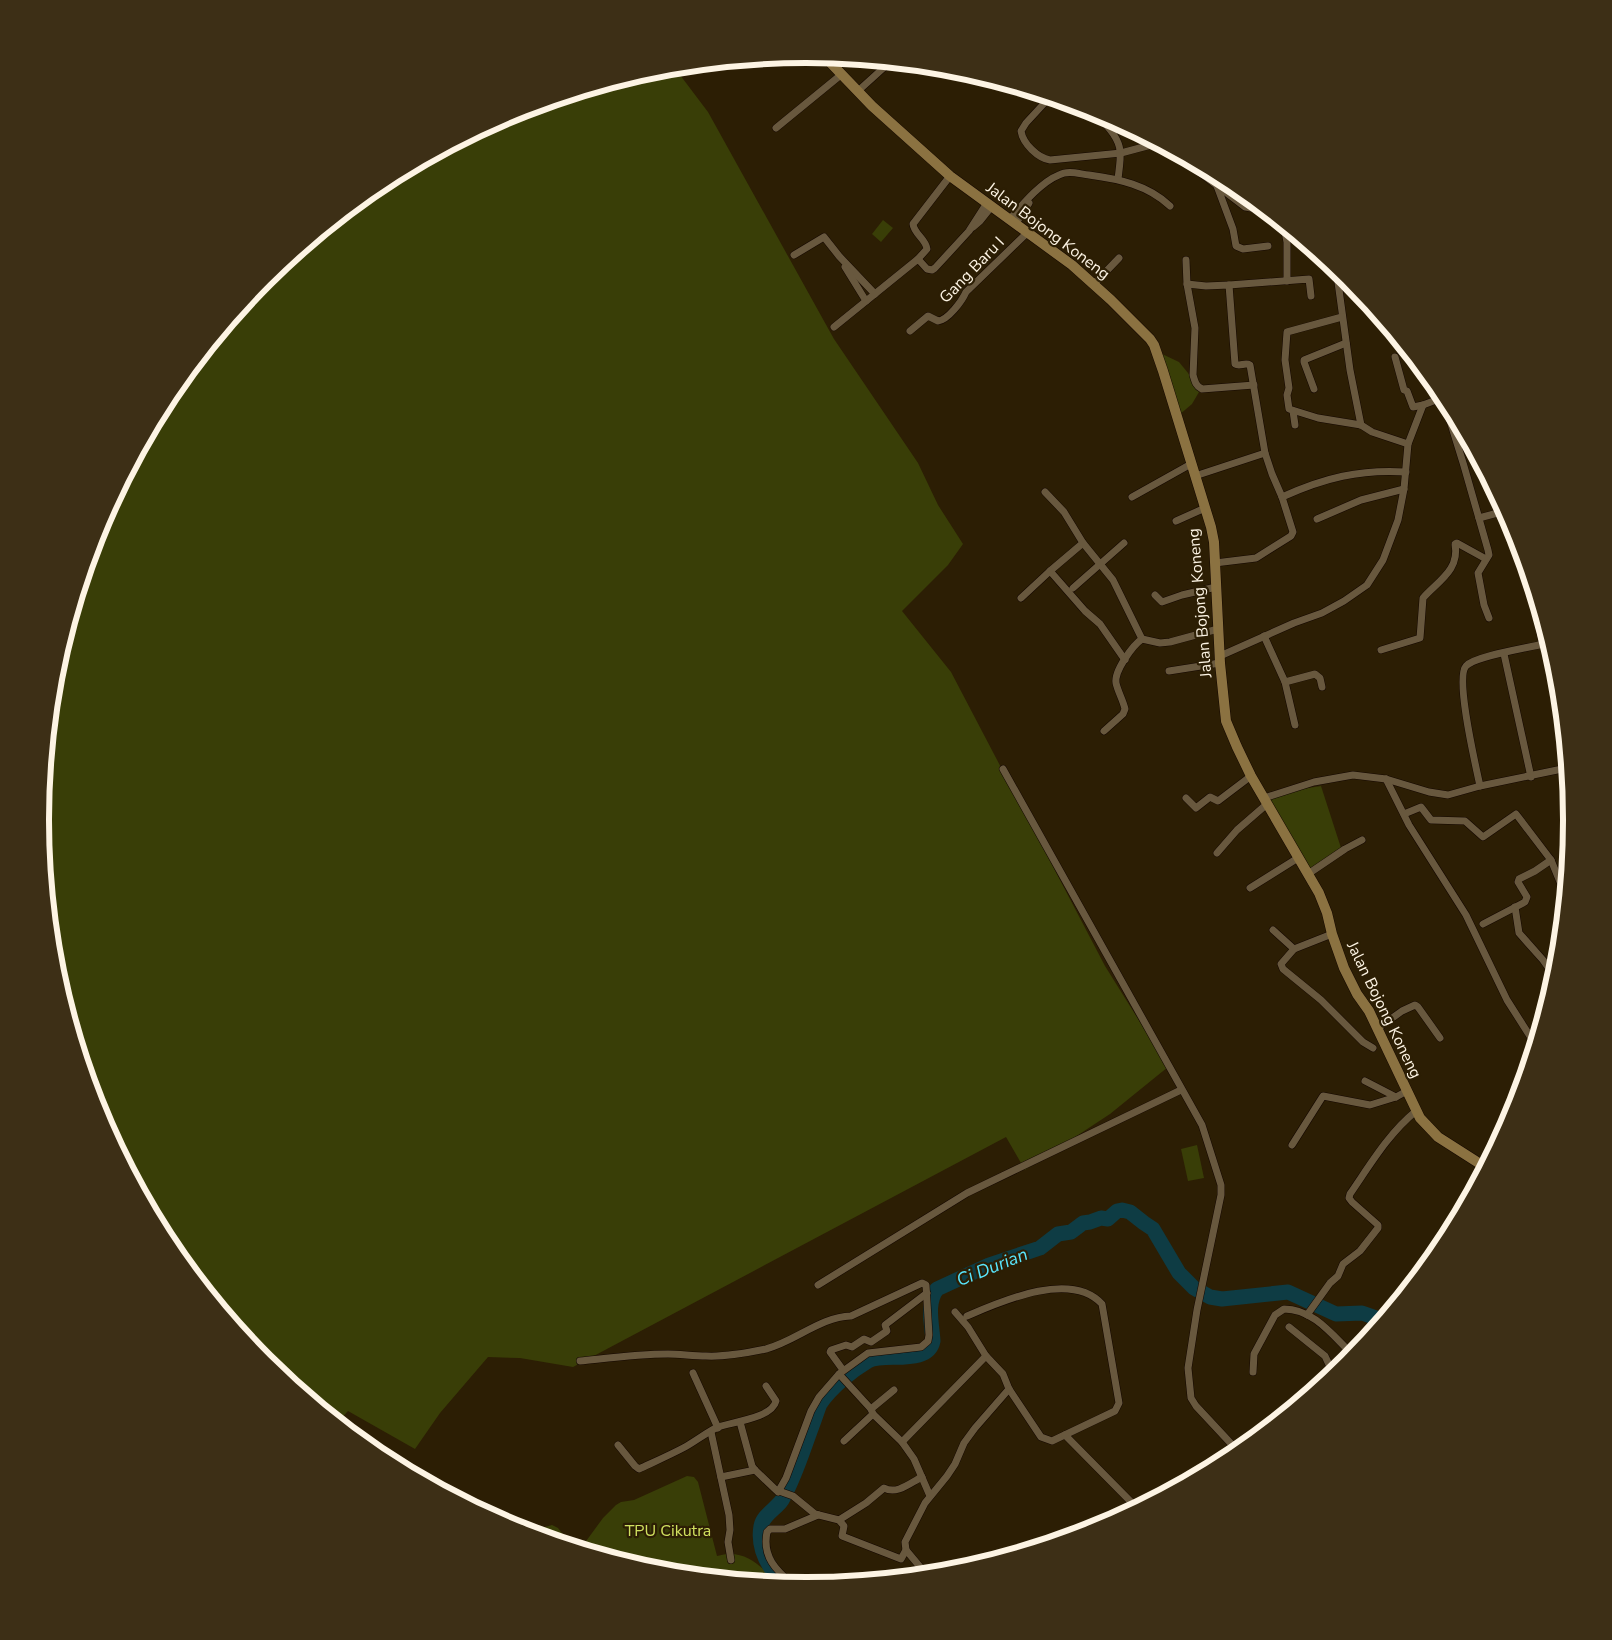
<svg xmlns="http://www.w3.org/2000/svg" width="1612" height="1640" viewBox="0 0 1612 1640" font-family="'Nunito Sans',sans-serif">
<rect width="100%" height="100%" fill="#2c1e04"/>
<g fill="#393e07">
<path d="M 674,67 L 708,112 L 834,339 L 918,463 L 938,505 L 963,544 L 948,565 L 902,611 L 951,672 L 1105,966 L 1168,1067 L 1110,1114 L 1025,1170 L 1006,1137 L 573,1367 L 520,1358 L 488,1357 L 440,1413 L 415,1449 L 348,1411 L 338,1422 L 264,1361 L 169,1245 L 98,1113 L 55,969 L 40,820 L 55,670 L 98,527 L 169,394 L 265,278 L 381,183 L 513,112 L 657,69 Z"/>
<path d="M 883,220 L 893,228 L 881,242 L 872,234 Z"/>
<path d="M 1160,353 L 1179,362 L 1188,373 L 1199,392 L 1192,404 L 1179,415 Z"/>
<path d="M 1321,786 L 1342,851 L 1309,872 L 1263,795 Z"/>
<path d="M 1197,1145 L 1204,1178 L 1188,1181 L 1181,1149 Z"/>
<path d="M 687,1476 L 694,1477 L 698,1482 L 717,1556 C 744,1548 760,1565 777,1583 L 656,1571 L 581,1548 L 603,1518 L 616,1505 L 621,1502 L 634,1500 Z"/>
<path d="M 552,1525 L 558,1528 L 572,1546 L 533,1534 L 545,1527 Z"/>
</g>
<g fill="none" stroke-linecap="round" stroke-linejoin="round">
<path stroke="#0e3c44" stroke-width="15" d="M 784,1584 C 769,1569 757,1549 761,1526 C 763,1515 776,1509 782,1500 C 795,1477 803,1450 812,1426 C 815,1419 817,1411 820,1404 C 831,1388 851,1371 868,1361 C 884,1352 928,1366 933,1341 C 932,1324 926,1303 937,1289 L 989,1265 L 1040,1248 L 1058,1234 L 1071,1232 L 1083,1223 L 1090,1222 L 1101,1218 L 1108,1219 L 1117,1211 L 1122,1210 L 1130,1212 L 1144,1223 L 1153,1229 L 1179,1273 L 1194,1288 L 1210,1297 L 1222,1299 L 1288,1292 L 1336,1314 L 1362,1313 L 1382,1320"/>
<g stroke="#140700" stroke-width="8">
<g id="street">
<path d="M 858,91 L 890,62"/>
<path d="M 1050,97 L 1026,123 L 1021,131 C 1023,144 1038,158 1050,160 L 1121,153 L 1151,145 L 1156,146 L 1166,149 L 1198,171 L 1245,207 L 1251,208 L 1260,206"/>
<path d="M 1094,111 C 1103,122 1119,136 1120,151 C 1121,159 1119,170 1118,179"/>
<path d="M 776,128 L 842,74"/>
<path d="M 1217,186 L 1233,229 L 1236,246 L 1243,249 L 1268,246"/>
<path d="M 1010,219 C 1022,205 1041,182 1059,175 C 1068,170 1079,174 1089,175 C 1119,179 1148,185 1170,206"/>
<path d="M 1016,223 L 1029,203"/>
<path d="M 1284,226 L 1287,242 L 1287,281"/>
<path d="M 973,227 L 980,221 L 992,206"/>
<path d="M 794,255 L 824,237 L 839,256 L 875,294"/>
<path d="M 918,259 L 927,249 C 926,239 914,234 913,224 L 950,176"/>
<path d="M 1186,260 L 1187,284 L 1195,328 L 1193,375 C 1195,382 1196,386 1202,389 L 1254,385"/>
<path d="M 845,267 L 866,301"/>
<path d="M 1338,271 L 1337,275 L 1350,370 L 1361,425"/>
<path d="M 1094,284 L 1119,258"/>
<path d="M 1187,284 L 1206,286 L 1229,285 L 1235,364 C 1240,367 1245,362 1250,365 L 1265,453 L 1272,474 L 1282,497 L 1293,532 L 1291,536 L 1256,558 L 1215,563"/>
<path d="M 1229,285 L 1309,279 L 1311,296"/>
<path d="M 1342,317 L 1287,332 L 1285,360 L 1289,388 L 1287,395 L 1289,409 L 1318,418 L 1361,425 L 1372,432 L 1408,444"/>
<path d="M 834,327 L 918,259 L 927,269 L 932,270 L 935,268 L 969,231 L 987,203"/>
<path d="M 910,331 L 928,316 L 938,321 C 948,320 962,301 966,292 L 1028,232"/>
<path d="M 1395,357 L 1404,390 L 1407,391 L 1413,407 L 1423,405 L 1444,397"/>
<path d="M 1314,389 L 1304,362 L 1304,360 L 1346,343"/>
<path d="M 1443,398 L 1464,466 L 1488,550 L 1489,555 L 1478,573 L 1484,605 L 1489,618"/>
<path d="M 1293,411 L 1295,425"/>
<path d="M 1195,476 L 1265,453"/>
<path d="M 1045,492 L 1064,512 L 1083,543 L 1050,571"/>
<path d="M 1132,497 L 1191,464"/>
<path d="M 1282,497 C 1324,478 1360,469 1406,472"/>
<path d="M 1479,518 L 1505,511"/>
<path d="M 1317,519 L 1361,500 L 1404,489"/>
<path d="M 1176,521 L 1205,508"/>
<path d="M 1083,543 L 1113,580 L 1142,639 C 1133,645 1114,671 1116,683 C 1118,692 1123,700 1125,709 L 1123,714 L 1104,731"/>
<path d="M 1530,580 L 1531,593 L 1543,644 L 1548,648 L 1551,654 L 1560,698"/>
<path d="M 1073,588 L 1124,543"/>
<path d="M 1155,595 L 1162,602 L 1182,595 L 1216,587"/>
<path d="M 1021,598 L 1050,571 L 1085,611 L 1100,624 L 1125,660"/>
<path d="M 1264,636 L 1285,682 L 1295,725"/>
<path d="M 1142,639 L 1160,643 L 1170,642 L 1218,629"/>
<path d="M 1381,650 L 1420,638 L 1423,598 C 1438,581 1460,570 1455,544 L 1457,543 L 1486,559"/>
<path d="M 1504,654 L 1531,777"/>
<path d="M 1220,656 L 1294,623 L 1322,613 L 1344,601 L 1367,585 L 1383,560 L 1398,520 L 1404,489 L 1408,444 L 1423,405"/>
<path d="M 1169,671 L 1220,663"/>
<path d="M 1285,682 L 1315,674 L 1320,678 L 1322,687"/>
<path d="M 1003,769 L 1202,1125 L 1221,1185 L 1221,1195 L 1197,1310 L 1188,1368 L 1191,1398 L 1196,1406 L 1237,1450"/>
<path d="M 1386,779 L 1409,825 L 1466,915 L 1507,1000 L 1535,1044"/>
<path d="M 1480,786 C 1476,767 1455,678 1466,666 C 1475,656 1528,648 1543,644"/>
<path d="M 1186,798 L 1196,808 L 1210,797 L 1218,801 L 1251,776"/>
<path d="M 1264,798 L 1314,782 L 1353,775 L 1386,779 L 1429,792 L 1448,795 L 1480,786 L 1567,768"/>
<path d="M 1404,814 L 1421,807 L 1431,820 L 1465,821 L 1483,837 L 1516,814 L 1551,860 L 1565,894"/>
<path d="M 1566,815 L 1571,814"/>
<path d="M 1217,853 L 1237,830 L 1267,804"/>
<path d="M 1308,874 L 1345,849 L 1362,840"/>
<path d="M 1250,888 L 1298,858"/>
<path d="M 1515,907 L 1519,933 L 1543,960 L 1555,977"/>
<path d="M 1483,924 L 1525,902 L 1527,897 L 1518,882 L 1519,879 L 1535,871 L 1551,860"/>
<path d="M 1273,930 L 1294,949 L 1332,934"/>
<path d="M 1555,937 L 1561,934"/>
<path d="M 1294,949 L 1281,964 L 1283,969 L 1321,1000 L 1363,1042 L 1373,1048"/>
<path d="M 1377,1029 L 1402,1011 L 1415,1005 L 1418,1007 L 1440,1038"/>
<path d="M 1365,1081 L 1396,1097"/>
<path d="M 1292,1145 L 1323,1096 L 1370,1105 L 1396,1097 L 1407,1091"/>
<path d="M 818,1285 L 967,1193 L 1181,1090"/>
<path d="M 955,1312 L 968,1327 L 986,1356 L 1003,1374 L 1009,1389 L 1041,1437 L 1052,1441 L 1115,1411 L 1119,1403 L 1102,1304 C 1071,1270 1002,1301 967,1316"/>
<path d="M 1307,1315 L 1330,1283 L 1338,1276 L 1343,1264 L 1360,1251 L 1378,1228 L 1378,1225 L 1352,1202 L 1349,1198 L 1350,1194 C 1370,1165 1388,1134 1416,1111"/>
<path d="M 1289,1327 L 1325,1356 L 1333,1373"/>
<path d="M 580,1361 C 609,1358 638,1354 668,1354 C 680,1354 693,1356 706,1356 C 725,1357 747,1353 766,1349 C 796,1341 820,1317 851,1316 L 922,1283 L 926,1285 L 929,1335 L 928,1341 L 921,1347 L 868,1353 L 839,1374 L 819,1397 L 811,1411 L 786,1478 L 778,1492"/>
<path d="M 843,1370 L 830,1352 L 831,1350 L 846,1345 L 852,1347 L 864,1339 L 871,1342 L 887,1331 L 885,1325 L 927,1293"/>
<path d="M 1253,1372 L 1254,1354 L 1275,1315 L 1284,1309 C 1314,1309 1333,1336 1353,1355"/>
<path d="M 693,1373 L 718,1428"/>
<path d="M 839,1374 L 871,1409 L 873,1414 L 902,1442 L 914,1459 L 930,1496"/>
<path d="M 871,1409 L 894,1390"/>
<path d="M 740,1422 L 752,1466 L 755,1470 L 776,1490 L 793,1496 L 815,1514 L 839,1520 L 844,1526 L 842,1536 L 901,1559 L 906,1550"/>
<path d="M 711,1432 L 729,1515 L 730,1530 L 728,1542 L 731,1560"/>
<path d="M 1065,1435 L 1137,1508"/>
<path d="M 844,1441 L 873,1414"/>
<path d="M 902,1442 L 986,1356"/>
<path d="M 618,1445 L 635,1466 L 639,1469 C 654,1462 670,1455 685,1447 C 696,1441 707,1432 718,1427 C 733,1422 772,1418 776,1401 L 766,1386"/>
<path d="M 721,1477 L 755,1470"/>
<path d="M 839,1520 L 866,1503 L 884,1488 C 897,1495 910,1483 922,1477"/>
<path d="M 926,1574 L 906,1550 L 905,1542 L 925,1503 L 947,1476 L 955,1464 L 964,1443 L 975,1428 L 1009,1389"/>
<path d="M 893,1577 L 894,1575"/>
<path d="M 793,1585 C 776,1570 762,1557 767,1532 L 770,1529 L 785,1529 L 818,1515"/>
</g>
</g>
<g stroke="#140700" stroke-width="11">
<g id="secondary">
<path d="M 824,56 L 872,106 L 950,176 L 1072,265 L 1111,300 L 1150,339 L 1154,345 L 1163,371 L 1211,527 L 1214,542 L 1220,663 L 1226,721 L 1237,747 L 1251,776 L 1319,893 L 1327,913 L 1332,934 L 1344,968 L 1357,994 L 1369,1011 L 1420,1118 L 1438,1137 L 1485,1167"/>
<path d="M 1219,1464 L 1259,1434"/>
</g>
</g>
<use href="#street" stroke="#68583e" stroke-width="7"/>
<use href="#secondary" stroke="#8b7241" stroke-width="10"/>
</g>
<g text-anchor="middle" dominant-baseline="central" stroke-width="4.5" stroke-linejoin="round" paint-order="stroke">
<g font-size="16" fill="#fdf4e4" stroke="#2c1e04">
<text transform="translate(1048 231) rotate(37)">Jalan Bojong Koneng</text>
<text transform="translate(972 270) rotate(-46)">Gang Baru I</text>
<text transform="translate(1200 603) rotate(-95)">Jalan Bojong Koneng</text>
<text transform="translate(1384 1010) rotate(64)">Jalan Bojong Koneng</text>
</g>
<g font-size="16" fill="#d0e05f" stroke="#2c1e04">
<text x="668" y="1531">TPU Cikutra</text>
</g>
<g font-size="18" font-style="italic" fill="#59e6fd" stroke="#2c1e04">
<text transform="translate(992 1267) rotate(-22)">Ci Durian</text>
</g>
</g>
<path d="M0 0H1612V1640H0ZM49 820a757 757 0 1 1 1514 0a757 757 0 1 1-1514 0Z" fill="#3d2f16" fill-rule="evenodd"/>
<path fill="none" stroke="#fdf4e4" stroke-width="6" d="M49 820a757 757 0 1 1 1514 0a757 757 0 1 1-1514 0Z"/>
</svg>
